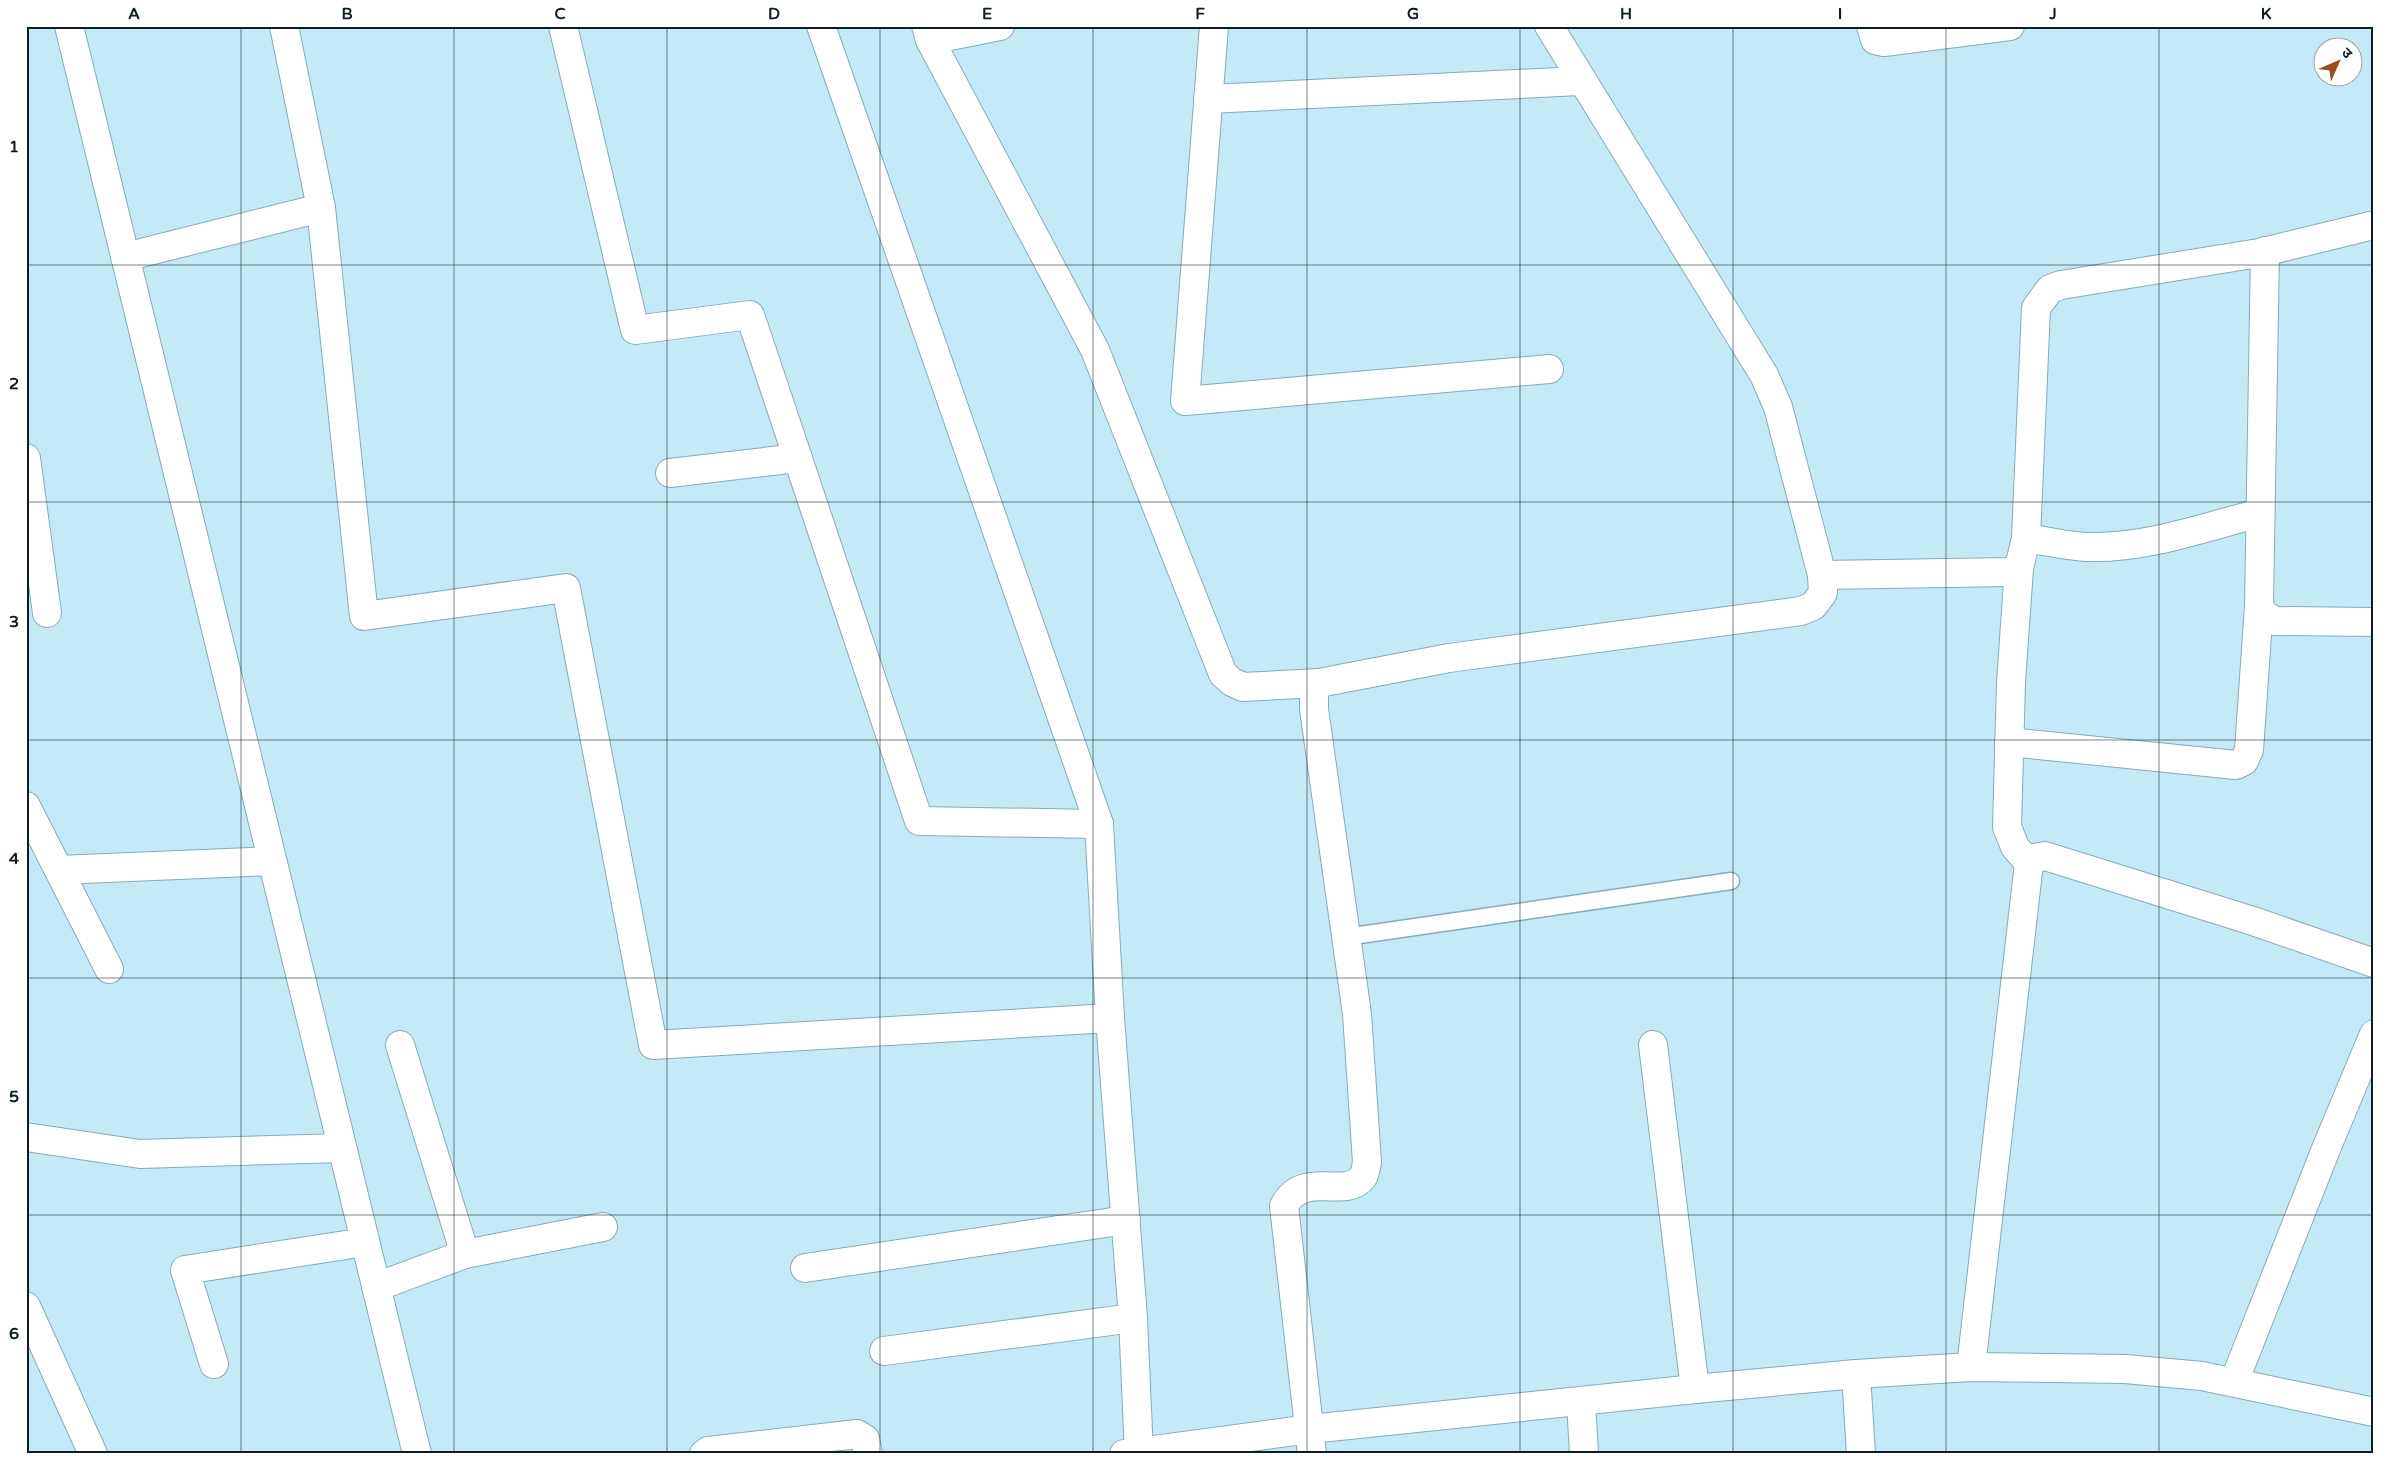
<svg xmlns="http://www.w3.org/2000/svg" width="2400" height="1480" viewBox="0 0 2400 1480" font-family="'Varela Round','Noto Sans Devanagari',sans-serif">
<rect width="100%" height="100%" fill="#c3eaf6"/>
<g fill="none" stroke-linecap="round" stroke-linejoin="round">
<g stroke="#86acb7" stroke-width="19">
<path id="lane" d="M 1346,937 L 1731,881"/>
</g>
<g stroke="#86acb7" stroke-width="30">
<g id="street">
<path d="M 69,26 L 417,1454"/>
<path d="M 284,26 L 321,208"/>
<path d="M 563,26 L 635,330 L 750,315 L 919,821 L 1099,824"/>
<path d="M 821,26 L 1099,824 L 1110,1018 L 1133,1318 L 1139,1454"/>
<path d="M 926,26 L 930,40 L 1095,350 L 1223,674 L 1232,682 L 1243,687 L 1319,683"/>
<path d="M 1214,26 L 1185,401 L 1549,369"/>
<path d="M 1871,26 L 1875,40 L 1884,42 L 2010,26"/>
<path d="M 930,40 L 1000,26"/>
<path d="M 1208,99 L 1580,81"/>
<path d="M 2265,251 L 2259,606 L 2264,614 L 2274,621 L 2374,622"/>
<path d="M 125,257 L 321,208 L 364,616 L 566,588 L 653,1045 L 1110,1018"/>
<path d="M 26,458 L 47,613"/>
<path d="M 670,473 L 798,458"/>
<path d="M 2026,538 C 2047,541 2070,547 2091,547 C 2148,548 2205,527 2260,513"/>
<path d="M 2019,568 L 2011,682 L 2007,827 L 2015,847 L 2029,863"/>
<path d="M 1822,575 L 2009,572 L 2019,568 L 2026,538 L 2036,308 L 2050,289 L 2061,285 L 2259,253 L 2374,225"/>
<path d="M 2009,742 L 2236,765 L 2244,761 L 2249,750 L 2259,606"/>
<path d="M 26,806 L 109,969"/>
<path d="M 59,870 L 272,861"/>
<path d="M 400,1045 L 465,1254"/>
<path d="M 1653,1045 L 1695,1389"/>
<path d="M 26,1137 L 140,1154 L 342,1148"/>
<path d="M 805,1268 L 1126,1220"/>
<path d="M 376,1287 L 465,1254 L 603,1227"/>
<path d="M 26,1306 L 93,1454"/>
<path d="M 884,1351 L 1133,1318"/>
<path d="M 214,1364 L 185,1270 L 365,1242"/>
<path d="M 1971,1367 L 2029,863 L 2035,858 L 2045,856 L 2253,921 L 2374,963"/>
<path d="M 1856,1374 L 1861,1454"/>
<path d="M 2234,1382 L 2326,1149 L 2374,1034"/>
<path d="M 1581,1402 L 1584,1454"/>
<path d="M 704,1454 L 708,1451 L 857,1434 L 865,1439 L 868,1454"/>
<path d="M 1124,1454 L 1310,1429 L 1695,1389 L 1856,1374 L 1971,1367 L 2125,1369 L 2202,1376 L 2374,1412"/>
<path d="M 1312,1454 L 1284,1206 C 1303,1169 1345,1200 1363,1177 C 1365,1174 1366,1167 1367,1162 L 1357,1014 L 1314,709 L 1314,693 L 1319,683 L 1449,658 L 1801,611 L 1813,606 L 1823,593 L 1822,575 L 1778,407 L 1764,375 L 1549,26"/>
</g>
</g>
<use href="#lane" stroke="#fff" stroke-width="16"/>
<use href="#street" stroke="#fff" stroke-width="28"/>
</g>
<path fill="none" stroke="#0e1d21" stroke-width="1" stroke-opacity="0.55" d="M 241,26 L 241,1454M 454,26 L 454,1454M 667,26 L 667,1454M 880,26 L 880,1454M 1093,26 L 1093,1454M 1307,26 L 1307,1454M 1520,26 L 1520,1454M 1733,26 L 1733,1454M 1946,26 L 1946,1454M 2159,26 L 2159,1454M 26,265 L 2374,265M 26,502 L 2374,502M 26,740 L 2374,740M 26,978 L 2374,978M 26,1215 L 2374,1215"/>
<rect width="2400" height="1480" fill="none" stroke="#ffffff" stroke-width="55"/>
<g transform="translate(2338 62) rotate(45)"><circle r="24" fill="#ffffff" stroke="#9fa5a6"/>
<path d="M0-4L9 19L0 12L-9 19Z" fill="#944f23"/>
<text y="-8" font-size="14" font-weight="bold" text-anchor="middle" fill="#0e1d21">उ</text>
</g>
<rect x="28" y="28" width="2344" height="1424" fill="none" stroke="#0e1d21" stroke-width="2"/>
<g font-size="16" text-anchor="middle" font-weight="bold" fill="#0e1d21">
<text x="134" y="19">A</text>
<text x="347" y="19">B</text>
<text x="560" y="19">C</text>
<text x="774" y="19">D</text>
<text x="987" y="19">E</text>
<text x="1200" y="19">F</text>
<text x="1413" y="19">G</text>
<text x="1626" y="19">H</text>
<text x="1840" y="19">I</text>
<text x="2053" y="19">J</text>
<text x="2266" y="19">K</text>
<text x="14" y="152">1</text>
<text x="14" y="389">2</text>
<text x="14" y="627">3</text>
<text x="14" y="864">4</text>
<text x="14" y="1102">5</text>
<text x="14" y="1339">6</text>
</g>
</svg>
